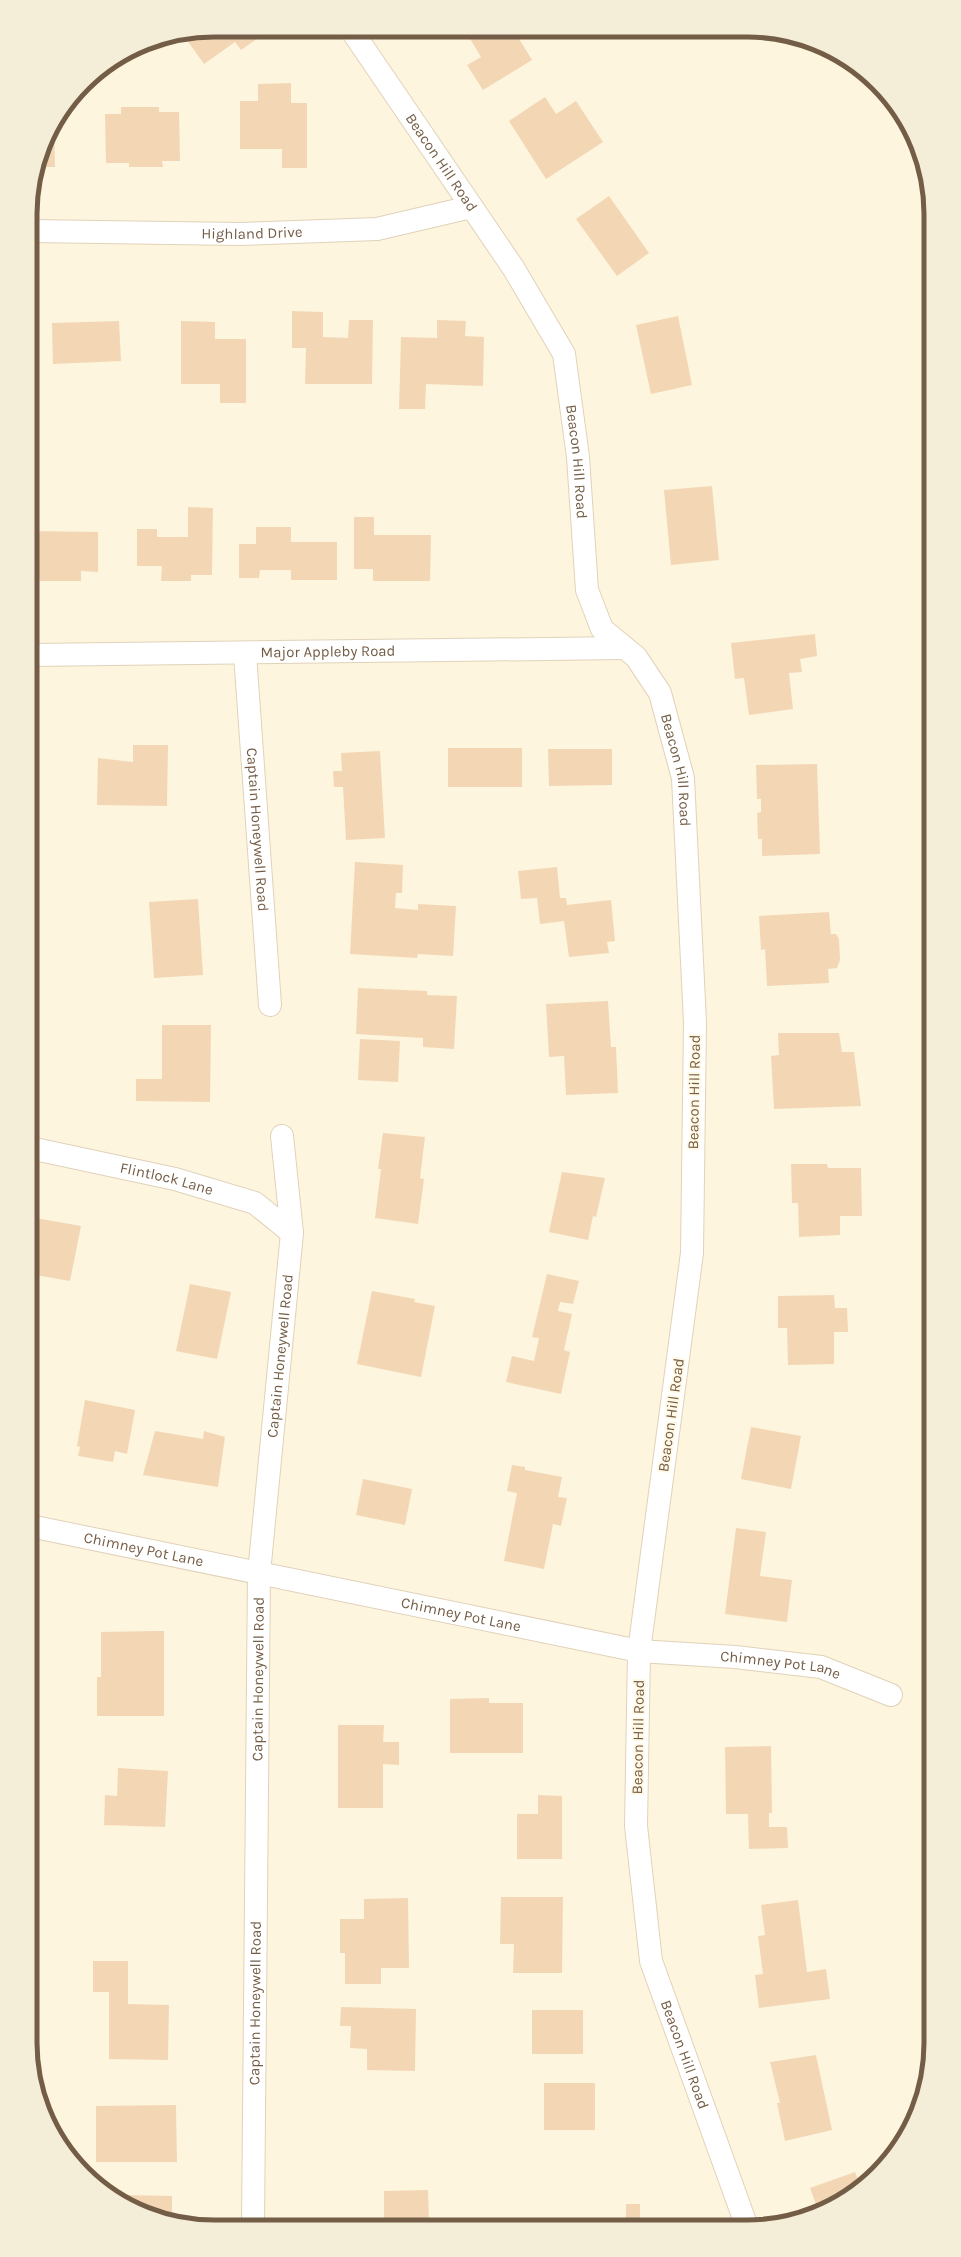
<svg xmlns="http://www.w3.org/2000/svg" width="961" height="2257" viewBox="0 0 961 2257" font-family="Karla,sans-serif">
<rect width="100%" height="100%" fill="#fdf5de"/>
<g fill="#f3d7b5">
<path d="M 214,30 L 258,30 L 261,36 L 241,50 L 235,42 L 204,64 L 184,36 Z"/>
<path d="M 466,32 L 515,32 L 532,60 L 483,90 L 467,65 L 481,57 Z"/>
<path d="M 291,83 L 291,103 L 307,103 L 307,168 L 282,168 L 282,149 L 240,149 L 240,101 L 258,101 L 258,84 Z"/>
<path d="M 545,97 L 556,114 L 576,101 L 603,142 L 546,179 L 509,121 Z"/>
<path d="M 121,107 L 159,107 L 159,112 L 179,112 L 180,161 L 162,161 L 163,167 L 129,167 L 129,163 L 106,163 L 105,114 L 121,114 Z"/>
<path d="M 54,127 L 55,167 L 40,167 L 49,133 Z"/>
<path d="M 609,196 L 649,253 L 617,276 L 576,219 Z"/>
<path d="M 292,311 L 323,312 L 323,337 L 348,338 L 349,320 L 373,320 L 372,384 L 305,384 L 306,348 L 292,348 Z"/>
<path d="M 678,316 L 692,385 L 651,394 L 636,325 Z"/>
<path d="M 437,320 L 466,321 L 465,336 L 484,337 L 483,386 L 426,384 L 425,409 L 399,409 L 401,337 L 437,338 Z"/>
<path d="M 119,321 L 121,361 L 53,364 L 52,323 Z"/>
<path d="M 181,321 L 215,322 L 215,339 L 246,339 L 246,403 L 220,403 L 220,384 L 181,384 Z"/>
<path d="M 712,486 L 719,560 L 671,565 L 664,490 Z"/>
<path d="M 188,507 L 213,508 L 212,575 L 191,575 L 191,581 L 161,581 L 162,566 L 137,566 L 137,529 L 157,529 L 157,537 L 188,537 Z"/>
<path d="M 354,517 L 374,517 L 374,535 L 431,535 L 430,581 L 373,581 L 373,569 L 354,569 Z"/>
<path d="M 256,527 L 291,527 L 291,542 L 337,542 L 337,580 L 291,580 L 291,570 L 260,570 L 259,578 L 239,578 L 239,544 L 256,544 Z"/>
<path d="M 30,531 L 98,532 L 98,572 L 81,571 L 81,581 L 30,581 Z"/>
<path d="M 815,634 L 817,656 L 800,659 L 802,672 L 789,673 L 793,709 L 749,715 L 744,678 L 735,679 L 731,643 Z"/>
<path d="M 133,745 L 168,745 L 167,806 L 97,805 L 98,758 L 133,762 Z"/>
<rect x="448" y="748" width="74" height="39"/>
<path d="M 548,749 L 612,749 L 612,785 L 549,786 Z"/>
<path d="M 380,751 L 385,838 L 346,840 L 343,787 L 334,787 L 333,771 L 342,771 L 341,753 Z"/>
<path d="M 817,764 L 820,854 L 762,856 L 762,839 L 758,839 L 757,813 L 761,812 L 761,799 L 757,799 L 756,765 Z"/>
<path d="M 355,862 L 403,865 L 402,893 L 396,893 L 395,908 L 418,910 L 418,904 L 456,906 L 453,956 L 418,954 L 417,958 L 350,954 Z"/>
<path d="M 557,867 L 560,898 L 566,898 L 567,905 L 611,900 L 615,941 L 607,942 L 609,953 L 569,957 L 564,921 L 540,924 L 537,898 L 521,899 L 518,871 Z"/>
<path d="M 198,899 L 203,975 L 154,978 L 149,902 Z"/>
<path d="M 829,912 L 831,934 L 836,934 L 839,939 L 840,960 L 837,968 L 828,969 L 829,983 L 767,986 L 765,949 L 761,950 L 759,916 Z"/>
<path d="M 358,988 L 427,991 L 427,995 L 457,996 L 454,1049 L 423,1047 L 423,1038 L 356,1034 Z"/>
<path d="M 608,1001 L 611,1047 L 616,1047 L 618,1093 L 566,1095 L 564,1056 L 549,1057 L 546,1004 Z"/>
<path d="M 162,1025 L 211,1025 L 210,1102 L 136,1101 L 136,1079 L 162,1079 Z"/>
<path d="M 778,1033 L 839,1033 L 842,1052 L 854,1052 L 861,1106 L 774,1109 L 771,1056 L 779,1055 Z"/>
<path d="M 360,1039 L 400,1041 L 398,1082 L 358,1080 Z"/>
<path d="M 383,1133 L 425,1137 L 420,1178 L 424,1179 L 418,1224 L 375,1218 L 381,1169 L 378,1169 Z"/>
<path d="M 791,1164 L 827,1164 L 828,1168 L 861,1168 L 862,1216 L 840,1216 L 840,1235 L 799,1237 L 798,1203 L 792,1203 Z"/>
<path d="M 562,1172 L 605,1178 L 596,1217 L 593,1216 L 588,1240 L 549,1232 Z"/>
<path d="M 30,1217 L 81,1226 L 70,1281 L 30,1274 Z"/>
<path d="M 547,1274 L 579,1281 L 573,1304 L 560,1302 L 558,1311 L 572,1314 L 564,1350 L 570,1352 L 561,1394 L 506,1382 L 512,1356 L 534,1361 L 539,1338 L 532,1337 Z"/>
<path d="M 190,1284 L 231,1292 L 217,1359 L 176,1351 Z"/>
<path d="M 372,1291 L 415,1299 L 414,1302 L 435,1306 L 421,1377 L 357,1364 Z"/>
<path d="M 834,1295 L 835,1308 L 847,1308 L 848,1332 L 834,1332 L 834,1364 L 788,1365 L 787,1328 L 778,1328 L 778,1296 Z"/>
<path d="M 30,1400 L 37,1401 L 31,1431 L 30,1431 Z"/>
<path d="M 85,1400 L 135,1410 L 127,1454 L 115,1451 L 113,1462 L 78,1456 L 80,1447 L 77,1446 Z"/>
<path d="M 751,1427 L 801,1436 L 791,1489 L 741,1479 Z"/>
<path d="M 155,1431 L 203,1439 L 204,1431 L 225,1437 L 218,1487 L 143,1475 Z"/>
<path d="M 512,1465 L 525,1467 L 525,1470 L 562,1477 L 558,1497 L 567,1498 L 561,1526 L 553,1524 L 544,1569 L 504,1561 L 517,1493 L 507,1491 Z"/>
<path d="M 363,1479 L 412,1489 L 405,1525 L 356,1515 Z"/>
<path d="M 736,1528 L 766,1532 L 760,1576 L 792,1580 L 787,1622 L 725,1614 Z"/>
<path d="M 154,1631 L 164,1631 L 164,1716 L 97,1716 L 97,1677 L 101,1677 L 101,1632 Z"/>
<path d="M 489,1698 L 489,1703 L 523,1703 L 523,1753 L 450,1753 L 450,1699 Z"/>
<path d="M 338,1725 L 384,1725 L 383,1742 L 399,1742 L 399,1765 L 383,1764 L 383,1808 L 338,1808 Z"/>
<path d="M 771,1746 L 772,1813 L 769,1813 L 769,1827 L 787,1827 L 788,1848 L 749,1849 L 748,1814 L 726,1814 L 725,1747 Z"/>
<path d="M 118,1768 L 168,1771 L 165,1827 L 104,1825 L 105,1795 L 117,1796 Z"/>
<path d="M 538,1795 L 562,1796 L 562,1859 L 517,1859 L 517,1814 L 538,1814 Z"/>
<path d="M 501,1897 L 563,1897 L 562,1973 L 513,1973 L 514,1944 L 500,1944 Z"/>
<path d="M 408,1898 L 409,1968 L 381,1968 L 381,1984 L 345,1984 L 345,1953 L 340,1953 L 340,1919 L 364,1919 L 364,1899 Z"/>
<path d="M 798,1900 L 807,1972 L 826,1969 L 830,1999 L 759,2008 L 755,1975 L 763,1974 L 758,1936 L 765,1935 L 761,1905 Z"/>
<path d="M 93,1961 L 128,1961 L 128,2004 L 169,2005 L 168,2060 L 109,2059 L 109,1992 L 93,1992 Z"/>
<path d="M 341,2007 L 416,2009 L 415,2071 L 367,2070 L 367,2049 L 350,2048 L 351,2026 L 340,2026 Z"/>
<rect x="532" y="2010" width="51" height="44"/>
<path d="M 816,2055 L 832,2130 L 785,2141 L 777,2103 L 780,2103 L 770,2062 Z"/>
<rect x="544" y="2083" width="51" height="47"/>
<path d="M 176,2105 L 177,2162 L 96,2162 L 96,2106 Z"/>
<path d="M 855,2172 L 860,2185 L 849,2196 L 818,2210 L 810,2188 Z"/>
<path d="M 428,2190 L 429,2220 L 413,2220 L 413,2225 L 387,2225 L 387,2221 L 384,2221 L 384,2191 Z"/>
<path d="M 123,2195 L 172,2196 L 172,2221 L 133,2208 L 122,2201 Z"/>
<path d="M 626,2204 L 640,2204 L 640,2218 L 660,2218 L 660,2226 L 605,2226 L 605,2219 L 626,2219 Z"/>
</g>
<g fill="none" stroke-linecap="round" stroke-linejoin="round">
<g stroke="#e1d2ba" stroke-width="24">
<g id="street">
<path id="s1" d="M 352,31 L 514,269 L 564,354 L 578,457 L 587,590 L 602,629 L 636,657 L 660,693 L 683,778 L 695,1022 L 692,1253 L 639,1651 L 636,1826 L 651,1961 L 747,2227"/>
<path id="s2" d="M 30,231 L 240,234 L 377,229 L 471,207"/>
<path id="s3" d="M 245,654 L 270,1005"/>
<path id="s4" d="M 30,655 L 625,648"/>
<path id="s5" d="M 30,1148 L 175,1179 L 255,1203 L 292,1233"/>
<path id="s6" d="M 30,1526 L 639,1651 L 735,1657 L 821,1667 L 891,1695"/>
<path id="s7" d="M 253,2224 L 259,1573 L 292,1233 L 282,1136"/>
</g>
</g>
<use href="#street" stroke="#fff" stroke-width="22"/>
</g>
<g text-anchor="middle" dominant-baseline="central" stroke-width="4" stroke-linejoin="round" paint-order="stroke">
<g font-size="15" fill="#745d46" stroke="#fff9e5">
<text stroke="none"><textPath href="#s1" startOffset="159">Beacon Hill Road</textPath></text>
<text stroke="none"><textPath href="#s2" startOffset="222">Highland Drive</textPath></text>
<text stroke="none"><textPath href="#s1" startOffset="495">Beacon Hill Road</textPath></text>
<text stroke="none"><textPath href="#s4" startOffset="298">Major Appleby Road</textPath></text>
<text stroke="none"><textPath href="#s1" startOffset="832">Beacon Hill Road</textPath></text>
<text stroke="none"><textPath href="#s3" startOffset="176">Captain Honeywell Road</textPath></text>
<text transform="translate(694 1092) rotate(-89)">Beacon Hill Road</text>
<text stroke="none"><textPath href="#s5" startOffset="140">Flintlock Lane</textPath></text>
<text stroke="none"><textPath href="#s7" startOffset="869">Captain Honeywell Road</textPath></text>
<text transform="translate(671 1415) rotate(-82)">Beacon Hill Road</text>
<text stroke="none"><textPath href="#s6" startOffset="116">Chimney Pot Lane</textPath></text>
<text stroke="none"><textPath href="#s6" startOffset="440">Chimney Pot Lane</textPath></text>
<text stroke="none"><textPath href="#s6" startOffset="764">Chimney Pot Lane</textPath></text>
<text stroke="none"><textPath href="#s7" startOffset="545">Captain Honeywell Road</textPath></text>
<text transform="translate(638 1737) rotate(-89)">Beacon Hill Road</text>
<text stroke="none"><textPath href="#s7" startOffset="221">Captain Honeywell Road</textPath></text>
<text stroke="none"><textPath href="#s1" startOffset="2128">Beacon Hill Road</textPath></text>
</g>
</g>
<path d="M0 0H961V2257H0ZM214 37H747A177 177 0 0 1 924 214V2043A177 177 0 0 1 747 2220H214A177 177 0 0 1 37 2043V214A177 177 0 0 1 214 37Z" fill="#f4edd8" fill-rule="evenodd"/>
<path fill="none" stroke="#745d46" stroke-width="5" d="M214 37H747A177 177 0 0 1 924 214V2043A177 177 0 0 1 747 2220H214A177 177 0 0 1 37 2043V214A177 177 0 0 1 214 37Z"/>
</svg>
